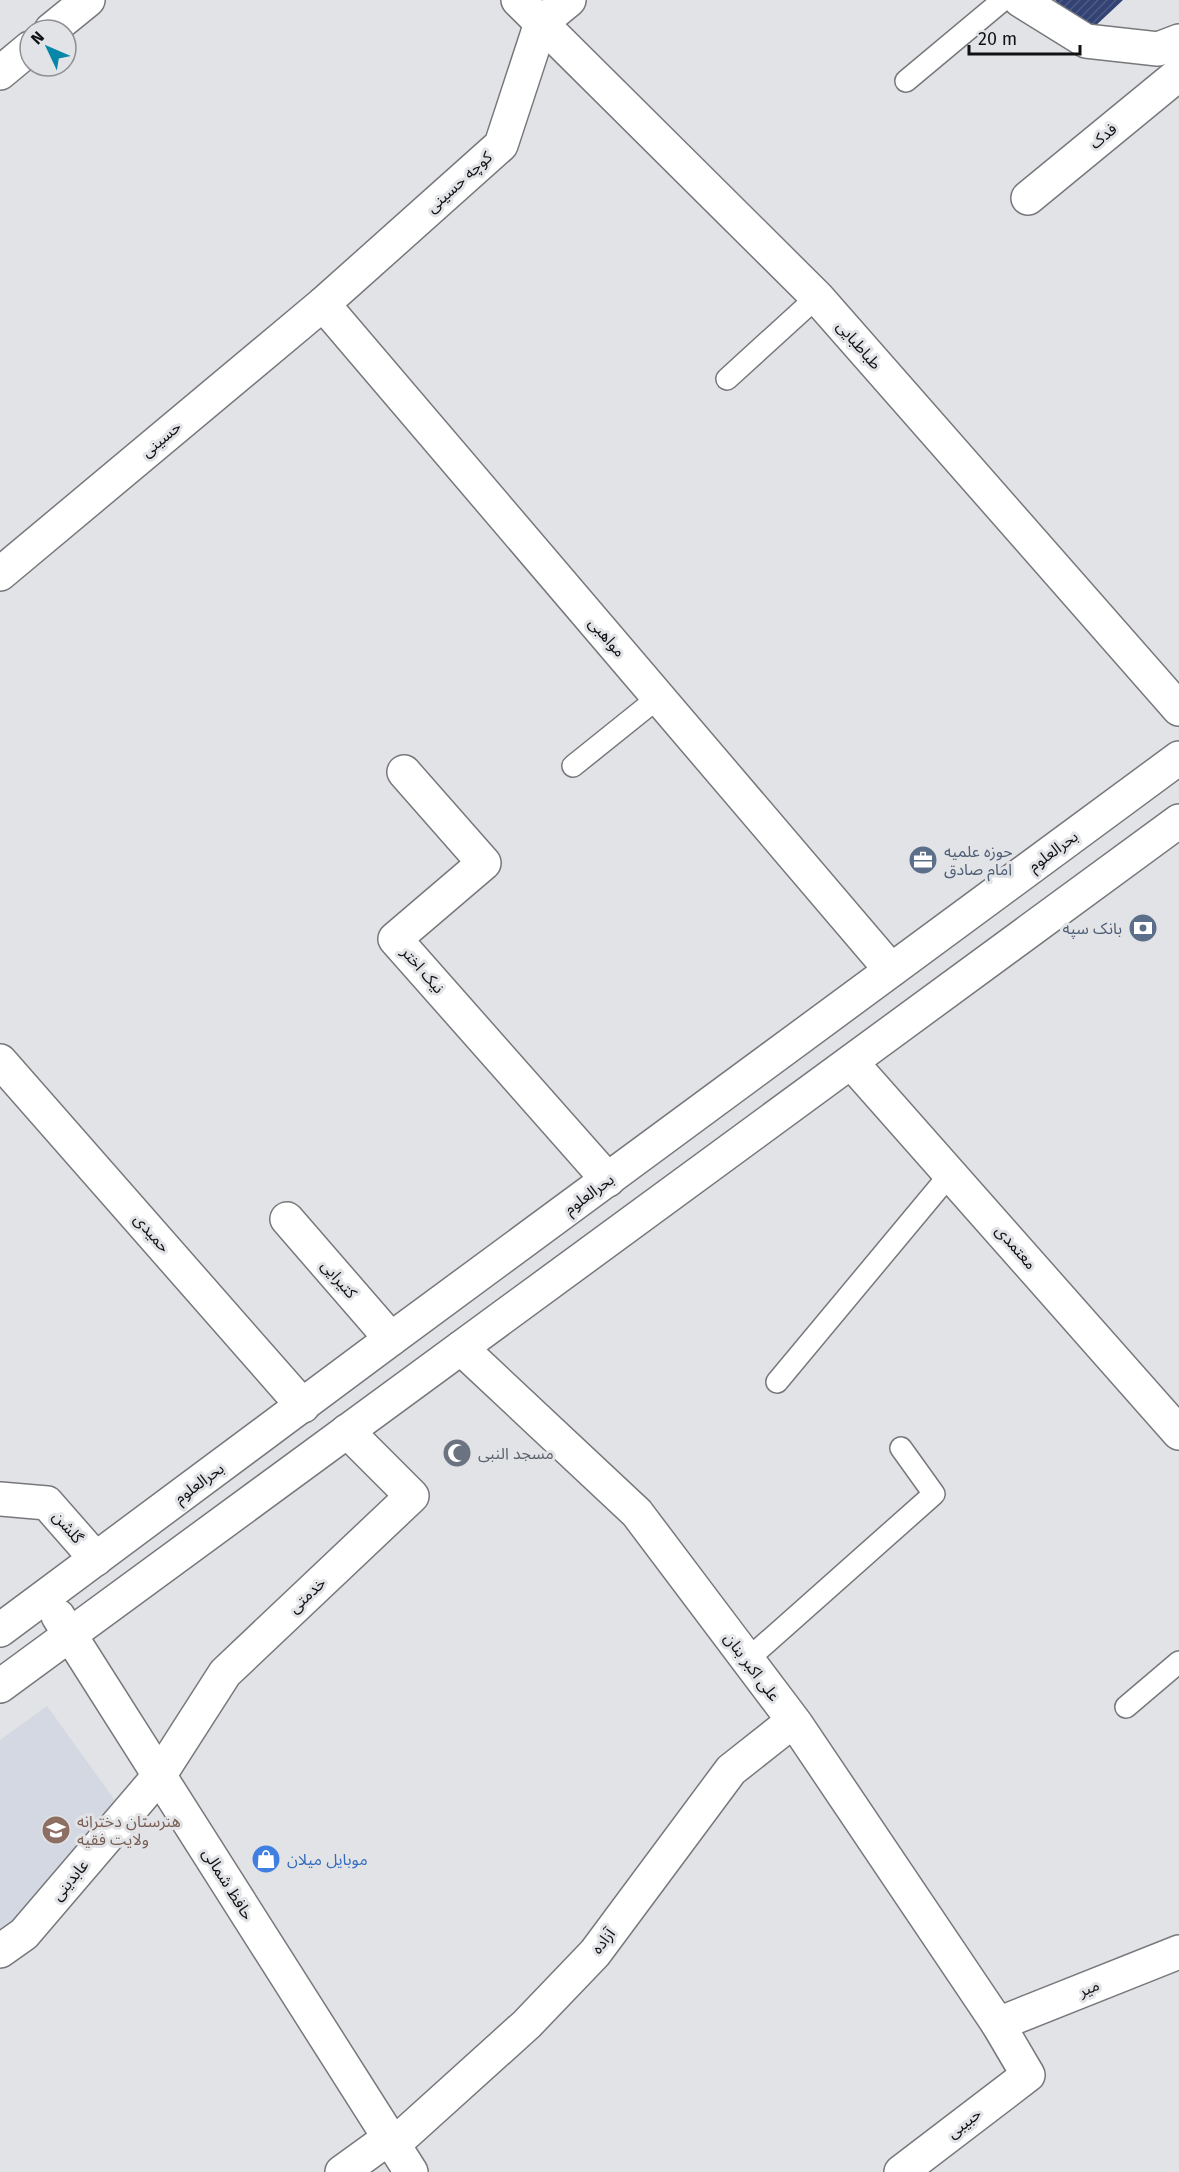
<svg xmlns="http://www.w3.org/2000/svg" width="1179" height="2172" viewBox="0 0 1179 2172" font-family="'Fira Sans','Noto Sans Arabic',sans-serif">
<defs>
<pattern id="building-hatch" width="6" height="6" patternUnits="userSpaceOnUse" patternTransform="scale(1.5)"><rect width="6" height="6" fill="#324274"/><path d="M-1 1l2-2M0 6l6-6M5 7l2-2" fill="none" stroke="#4d5a82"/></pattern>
</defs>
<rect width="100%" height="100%" fill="#e2e3e6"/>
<path fill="#d4d8e2" d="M 47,1706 L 124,1813 L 0,1936 L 0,1740 Z"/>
<path fill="url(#building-hatch)" d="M 1055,0 L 1123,0 L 1092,29 L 1070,17 Z"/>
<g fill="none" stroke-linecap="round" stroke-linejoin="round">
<g stroke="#77787b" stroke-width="24">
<g id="lane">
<path d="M 906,81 L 1003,0"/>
<path d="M 727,379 L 817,297"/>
<path d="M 573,766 L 659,697"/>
<path d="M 777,1382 L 951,1173"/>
<path d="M 747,1660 L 934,1494 L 901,1448"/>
<path d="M 1126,1707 L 1179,1662"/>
</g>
</g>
<g stroke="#77787b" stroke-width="36">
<g id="street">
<path d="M 518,0 L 817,297 L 1179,709"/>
<path d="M 1020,0 L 1086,41 L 1158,49 L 1179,41"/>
<path d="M 541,23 L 569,0"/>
<path d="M 51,30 L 88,0"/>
<path d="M 0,73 L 30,48"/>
<path d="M 1028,198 L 1179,74"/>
<path d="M 323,304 L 891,970"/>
<path d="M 0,574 L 323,304 L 501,145 L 541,23"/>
<path d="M 404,772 L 484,863 L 395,939 L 608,1180"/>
<path d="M 0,1061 L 303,1406"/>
<path d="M 851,1062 L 1179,1433"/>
<path d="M 287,1219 L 391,1339"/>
<path d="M 461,1348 L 637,1513 L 796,1724 L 998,2024 L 1028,2075 L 901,2172"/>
<path d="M 0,1499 L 47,1503 L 96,1559"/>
<path d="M 0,1951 L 24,1934 L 159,1776 L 225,1673 L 412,1496 L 347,1431"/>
<path d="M 998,2024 L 1179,1952"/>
<path d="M 393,2145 L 527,2024 L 595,1953 L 731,1770 L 793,1721"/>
<path d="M 342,2172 L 389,2138"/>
</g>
</g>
<g stroke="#77787b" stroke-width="36">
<g id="secondary">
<path d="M 58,1616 L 411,2172"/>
<path d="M 0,1630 L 391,1339 L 1179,758"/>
<path d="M 0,1686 L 1179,821"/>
</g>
</g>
<use href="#lane" stroke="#fff" stroke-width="21"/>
<use href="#street" stroke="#fff" stroke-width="33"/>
<use href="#secondary" stroke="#fff" stroke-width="33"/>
</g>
<defs>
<g id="office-disc" transform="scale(1.5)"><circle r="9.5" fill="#5c6f8a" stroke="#e2e3e6"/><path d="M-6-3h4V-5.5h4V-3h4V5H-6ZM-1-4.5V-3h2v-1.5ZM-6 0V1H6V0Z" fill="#fff"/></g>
<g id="bank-disc" transform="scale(1.5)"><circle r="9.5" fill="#5c6f8a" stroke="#e2e3e6"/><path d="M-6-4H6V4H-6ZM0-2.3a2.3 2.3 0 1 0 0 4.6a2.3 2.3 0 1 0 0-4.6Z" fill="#fff"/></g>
<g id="mosque-disc" transform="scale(1.5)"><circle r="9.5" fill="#6b7280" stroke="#e2e3e6"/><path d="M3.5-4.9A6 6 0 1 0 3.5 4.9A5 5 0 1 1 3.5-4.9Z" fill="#fff"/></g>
<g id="school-disc" transform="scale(1.5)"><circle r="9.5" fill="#8d6e63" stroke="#e2e3e6"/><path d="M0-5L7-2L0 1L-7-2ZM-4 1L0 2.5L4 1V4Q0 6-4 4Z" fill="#fff"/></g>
<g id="shop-disc" transform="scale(1.5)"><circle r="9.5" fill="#3f7fe0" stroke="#e2e3e6"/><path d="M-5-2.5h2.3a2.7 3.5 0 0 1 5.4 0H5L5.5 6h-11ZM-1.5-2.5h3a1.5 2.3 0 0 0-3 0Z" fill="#fff"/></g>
</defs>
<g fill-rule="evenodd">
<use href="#office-disc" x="923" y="860"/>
<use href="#bank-disc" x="1143" y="928"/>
<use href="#mosque-disc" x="457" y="1453"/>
<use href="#school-disc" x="56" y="1830"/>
<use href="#shop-disc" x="266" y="1859"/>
</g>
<g text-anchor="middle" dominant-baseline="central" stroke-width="6" stroke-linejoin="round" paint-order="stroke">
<g font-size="16" fill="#101112" stroke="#e2e3e6">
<text transform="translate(1103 136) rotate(-40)">فدک</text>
<text transform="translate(459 182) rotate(-42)">کوچه حسینی</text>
<text transform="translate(859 345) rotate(49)">طباطبایی</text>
<text transform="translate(161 439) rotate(-40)">حسینی</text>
<text transform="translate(607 637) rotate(49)">مواهبی</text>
<text transform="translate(1053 851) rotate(-36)">بحرالعلوم</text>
<text transform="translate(423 970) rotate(49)">نیک اختر</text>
<text transform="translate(589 1194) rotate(-36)">بحرالعلوم</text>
<text transform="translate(152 1233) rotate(49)">حمیدی</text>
<text transform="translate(1016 1247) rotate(49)">معتمدی</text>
<text transform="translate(339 1279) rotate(49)">کتیرایی</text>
<text transform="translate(199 1483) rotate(-36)">بحرالعلوم</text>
<text transform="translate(68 1527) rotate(49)">گلشن</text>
<text transform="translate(307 1595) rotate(-43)">خدمتی</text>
<text transform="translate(752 1667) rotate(53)">علی اکبر بنان</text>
<text transform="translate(70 1880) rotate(-50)">عابدینی</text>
<text transform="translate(228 1884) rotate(58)">حافظ شمالی</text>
<text transform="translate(603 1941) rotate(-52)">آزاده</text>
<text transform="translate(1089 1988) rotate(-22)">میر</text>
<text transform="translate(964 2123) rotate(-38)">حبیبی</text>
</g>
<g font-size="16" fill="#4e5e75" stroke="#e2e3e6" text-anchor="start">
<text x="944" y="851">حوزه علمیه<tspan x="944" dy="18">امام صادق</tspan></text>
<text x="1122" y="928" text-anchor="end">بانک سپه</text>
</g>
<g font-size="16" fill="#5b616d" stroke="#e2e3e6" text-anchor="start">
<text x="478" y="1453">مسجد النبی</text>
</g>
<g font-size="16" fill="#785e54" stroke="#e2e3e6" text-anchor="start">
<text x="77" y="1821">هنرستان دخترانه<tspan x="77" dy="18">ولایت فقیه</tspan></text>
</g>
<g font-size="16" fill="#366cbe" stroke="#e2e3e6" text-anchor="start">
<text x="287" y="1859">موبایل میلان</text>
</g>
</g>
<g transform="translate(48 48) rotate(314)"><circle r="28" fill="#e2e3e6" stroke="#8e8f91" stroke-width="1.5"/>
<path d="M0-4.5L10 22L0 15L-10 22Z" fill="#0686a9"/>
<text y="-9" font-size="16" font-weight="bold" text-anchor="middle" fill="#101112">N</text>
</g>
<path d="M969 45v9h111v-9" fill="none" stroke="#101112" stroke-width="3"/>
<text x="978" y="45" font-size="18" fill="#101112" stroke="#e2e3e6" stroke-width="4.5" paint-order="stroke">20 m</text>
</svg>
